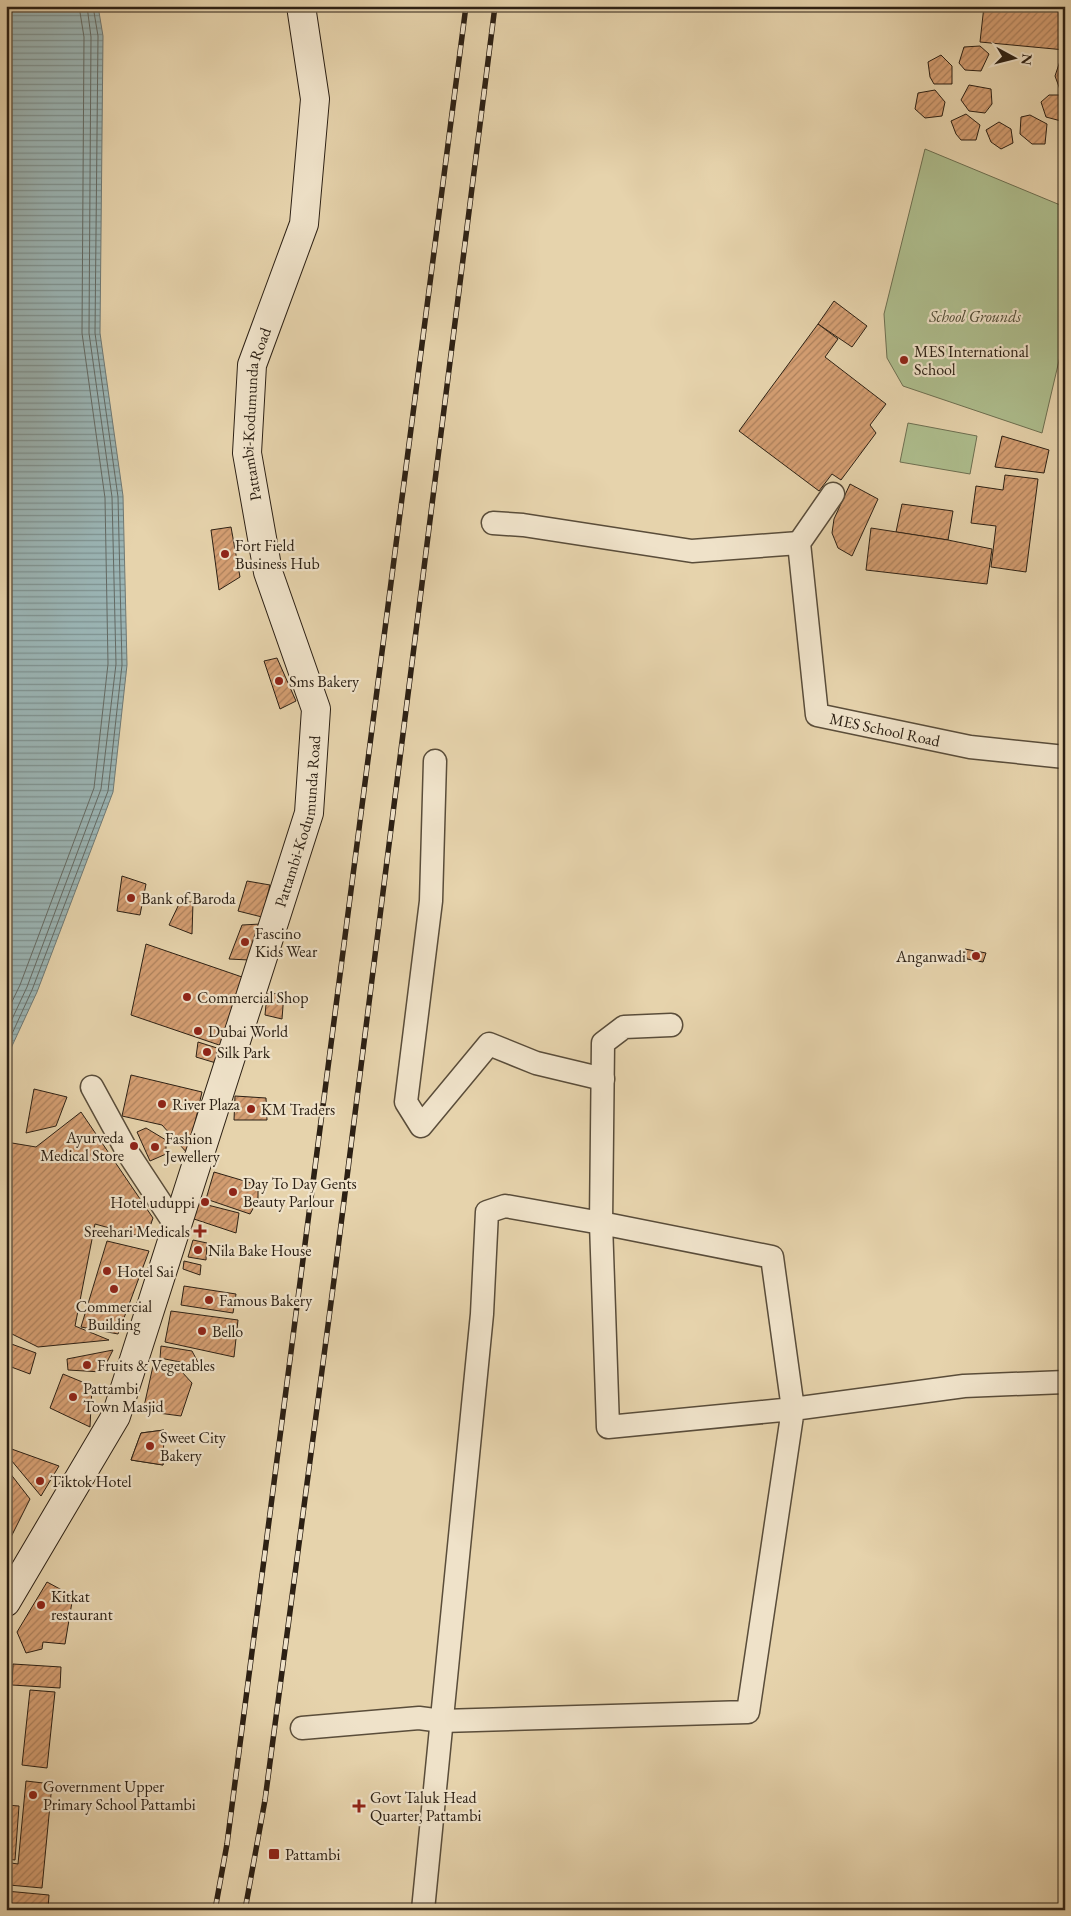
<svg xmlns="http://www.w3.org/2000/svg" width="1071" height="1916" viewBox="0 0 1071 1916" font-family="'EB Garamond',serif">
<defs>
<pattern id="water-rules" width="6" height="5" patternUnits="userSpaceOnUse" patternTransform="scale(1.25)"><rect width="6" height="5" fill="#9bb5b5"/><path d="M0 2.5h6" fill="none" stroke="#7f9392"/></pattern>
<pattern id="building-hatch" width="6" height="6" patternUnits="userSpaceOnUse" patternTransform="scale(1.25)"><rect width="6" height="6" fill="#d59f73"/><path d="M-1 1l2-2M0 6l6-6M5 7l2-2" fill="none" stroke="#ad815d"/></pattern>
</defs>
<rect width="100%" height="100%" fill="#e6d3ac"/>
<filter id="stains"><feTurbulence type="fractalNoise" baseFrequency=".004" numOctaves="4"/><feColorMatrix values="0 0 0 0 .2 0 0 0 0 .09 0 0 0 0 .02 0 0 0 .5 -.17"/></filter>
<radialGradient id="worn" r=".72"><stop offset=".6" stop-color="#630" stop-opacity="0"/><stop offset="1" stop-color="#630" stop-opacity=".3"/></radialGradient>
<g fill="#aebe8e" stroke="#6d6f51">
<path d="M 925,149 L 1065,207 L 1065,335 L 1042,433 L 903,386 L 887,358 L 884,314 Z"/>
<path d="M 908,423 L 977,436 L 970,474 L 900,462 Z"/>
</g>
<path fill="url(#water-rules)" stroke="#6f7975" d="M 6,6 L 98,6 L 103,36 L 100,333 L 123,496 L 127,665 L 113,792 L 37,992 L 6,1059 Z"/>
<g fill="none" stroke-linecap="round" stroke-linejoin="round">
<g stroke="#646a64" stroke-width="1">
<path d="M 6,1014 L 20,985 L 94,788 L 108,664 L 105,498 L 82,333 L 84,37 L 79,6"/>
<path d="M 6,1032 L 27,987 L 101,789 L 116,664 L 112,497 L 89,333 L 91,37 L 87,6"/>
<path d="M 6,1047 L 32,990 L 108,791 L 122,665 L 118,497 L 95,333 L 98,36 L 93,6"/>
</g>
</g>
<g fill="url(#building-hatch)" stroke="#2c2014">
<path d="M 984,6 L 1065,6 L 1065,50 L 980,42 Z"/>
<path d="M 980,46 L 989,54 L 981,71 L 965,70 L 959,63 L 964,47 Z"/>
<path d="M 941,55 L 952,66 L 952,84 L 934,84 L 930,77 L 928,62 Z"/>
<path d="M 1061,58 L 1065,58 L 1065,94 L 1062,95 L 1055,76 Z"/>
<path d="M 969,85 L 991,89 L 992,104 L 985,113 L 969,111 L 961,100 Z"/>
<path d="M 935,90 L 945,102 L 942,116 L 925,118 L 915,109 L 918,93 Z"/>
<path d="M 1049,95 L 1061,95 L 1065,98 L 1065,118 L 1061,121 L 1046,117 L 1041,102 Z"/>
<path d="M 966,114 L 980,125 L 976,140 L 961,140 L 956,134 L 951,121 Z"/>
<path d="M 1030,115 L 1047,124 L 1045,144 L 1032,144 L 1020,134 L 1021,117 Z"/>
<path d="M 999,122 L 1011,129 L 1013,143 L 1001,149 L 991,142 L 986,130 Z"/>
<path d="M 834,301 L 867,326 L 852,347 L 818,324 Z"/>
<path d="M 818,324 L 838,339 L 825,357 L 886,404 L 870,425 L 876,433 L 841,480 L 832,474 L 819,491 L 739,431 Z"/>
<path d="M 1002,436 L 1049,450 L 1044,473 L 995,467 Z"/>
<path d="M 1005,475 L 1038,479 L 1026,572 L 991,567 L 996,526 L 971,523 L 976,486 L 1003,490 Z"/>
<path d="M 850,484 L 878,499 L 852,556 L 838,548 L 832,533 L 834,519 Z"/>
<path d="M 902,504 L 953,511 L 948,540 L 896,532 Z"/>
<path d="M 231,527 L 240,577 L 219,590 L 211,530 Z"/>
<path d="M 871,528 L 948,540 L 992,549 L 987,584 L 866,570 Z"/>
<path d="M 277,658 L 296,701 L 280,709 L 264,661 Z"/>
<path d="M 122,876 L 146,884 L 140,915 L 117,911 Z"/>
<path d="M 247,881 L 270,885 L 262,917 L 238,911 Z"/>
<path d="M 180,902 L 193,902 L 192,934 L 169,925 Z"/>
<path d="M 261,924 L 249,960 L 229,959 L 242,925 Z"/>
<path d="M 146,944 L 245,978 L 225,1047 L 131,1015 Z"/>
<path d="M 965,949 L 986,953 L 983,962 L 967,959 Z"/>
<path d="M 284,993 L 282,1019 L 265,1015 L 267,994 Z"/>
<path d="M 198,1042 L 217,1048 L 216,1063 L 196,1057 Z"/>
<path d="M 131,1075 L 202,1092 L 188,1154 L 162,1125 L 122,1116 Z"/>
<path d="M 34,1089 L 67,1097 L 56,1126 L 26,1133 Z"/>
<path d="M 235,1096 L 266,1098 L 267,1120 L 234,1120 Z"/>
<path d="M 81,1112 L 153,1218 L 146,1238 L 95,1224 L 75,1326 L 109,1340 L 38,1347 L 6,1331 L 6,1142 L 36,1147 Z"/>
<path d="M 146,1128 L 166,1140 L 166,1154 L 150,1161 L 137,1132 Z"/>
<path d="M 214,1172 L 258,1185 L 258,1200 L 250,1214 L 206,1199 Z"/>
<path d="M 196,1202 L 239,1213 L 236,1233 L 194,1219 Z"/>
<path d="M 193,1240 L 207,1243 L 206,1260 L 188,1257 Z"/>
<path d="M 107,1241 L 149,1251 L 118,1334 L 81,1327 Z"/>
<path d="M 184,1261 L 201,1265 L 200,1275 L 183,1269 Z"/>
<path d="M 184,1286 L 236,1294 L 233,1313 L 181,1305 Z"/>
<path d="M 171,1311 L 238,1320 L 234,1357 L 165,1342 Z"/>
<path d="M 6,1342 L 36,1353 L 30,1374 L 6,1365 Z"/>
<path d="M 161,1346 L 192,1351 L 200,1366 L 160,1358 Z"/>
<path d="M 113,1350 L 102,1372 L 68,1370 L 67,1359 Z"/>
<path d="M 153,1366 L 182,1372 L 192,1383 L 181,1416 L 143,1411 Z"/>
<path d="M 63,1374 L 92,1386 L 90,1427 L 50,1408 Z"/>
<path d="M 164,1430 L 163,1465 L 131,1460 L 141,1433 Z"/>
<path d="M 164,1430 L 163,1465 L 131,1460 L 141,1433 Z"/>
<path d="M 6,1447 L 59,1466 L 41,1496 L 6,1454 Z"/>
<path d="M 6,1468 L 30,1499 L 8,1543 L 6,1542 Z"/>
<path d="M 47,1582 L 73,1596 L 65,1644 L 43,1642 L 42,1649 L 26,1653 L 17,1632 Z"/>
<path d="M 13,1664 L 61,1667 L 60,1688 L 12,1685 Z"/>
<path d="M 30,1690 L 55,1692 L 47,1768 L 22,1765 Z"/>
<path d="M 26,1781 L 52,1784 L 42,1888 L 9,1885 L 11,1863 L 18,1864 Z"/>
<path d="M 6,1805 L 19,1806 L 15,1860 L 6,1859 Z"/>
<path d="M 6,1891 L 49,1895 L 48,1910 L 6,1910 Z"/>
</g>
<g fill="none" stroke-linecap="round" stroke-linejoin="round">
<g stroke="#5a4d3a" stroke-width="25">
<g id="minor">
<path id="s1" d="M 833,494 L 799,543 L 817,715 L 970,747 L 1065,757"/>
<path d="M 493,523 L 523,525 L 692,551 L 799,543"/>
<path d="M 435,761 L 431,901 L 406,1102 L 421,1126 L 489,1044 L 536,1063 L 603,1079"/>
<path d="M 92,1087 L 128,1153 L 176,1226"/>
<path d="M 302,1728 L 419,1718 L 442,1721 L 748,1712 L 793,1409 L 772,1257 L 601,1223 L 608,1427 L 793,1409 L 964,1386 L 1065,1382"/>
<path d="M 423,1910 L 482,1314 L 487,1212 L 505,1206 L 601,1223 L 603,1043 L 624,1027 L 671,1025"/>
</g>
</g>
<g stroke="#2c2014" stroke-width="30">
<g id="secondary">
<path id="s2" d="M 6,1602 L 116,1416 L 309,813 L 316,709 L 268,572 L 247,453 L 252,365 L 304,224 L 315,99 L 301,6"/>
</g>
</g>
<use href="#minor" stroke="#efe2c9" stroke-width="22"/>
<use href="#secondary" stroke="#efe2c9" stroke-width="28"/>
<g stroke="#2c2014" stroke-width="5.5">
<g id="rail">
<path d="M 215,1910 L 227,1844 L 466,6"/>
<path d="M 245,1910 L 265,1800 L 334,1280 L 495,6"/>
</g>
</g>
<use href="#rail" stroke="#efe2c9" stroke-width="4" stroke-dasharray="11" stroke-linecap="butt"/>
</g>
<g fill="#8f2418" stroke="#efe2c9" stroke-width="2">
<circle cx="904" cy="360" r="5"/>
<circle cx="225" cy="554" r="5"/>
<circle cx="279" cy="681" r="5"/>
<circle cx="131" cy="898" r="5"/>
<circle cx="245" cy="942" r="5"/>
<circle cx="976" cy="956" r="5"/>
<circle cx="187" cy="997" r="5"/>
<circle cx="198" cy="1031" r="5"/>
<circle cx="207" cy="1052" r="5"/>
<circle cx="162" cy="1104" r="5"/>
<circle cx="251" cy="1109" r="5"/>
<circle cx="134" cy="1146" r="5"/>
<circle cx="155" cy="1147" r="5"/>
<circle cx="233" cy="1192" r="5"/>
<circle cx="205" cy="1202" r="5"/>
<path d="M197.5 1223.5h5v5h5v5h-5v5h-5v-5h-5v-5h5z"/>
<circle cx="198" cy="1250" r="5"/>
<circle cx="107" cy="1271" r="5"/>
<circle cx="114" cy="1289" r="5"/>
<circle cx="209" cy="1300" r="5"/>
<circle cx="202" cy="1331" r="5"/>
<circle cx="87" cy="1365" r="5"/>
<circle cx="73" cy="1397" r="5"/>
<circle cx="150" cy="1446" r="5"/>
<circle cx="40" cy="1481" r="5"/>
<circle cx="41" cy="1605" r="5"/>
<circle cx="33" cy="1795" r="5"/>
<path d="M356.5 1798.5h5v5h5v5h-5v5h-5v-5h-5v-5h5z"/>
<rect x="268" y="1848" width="12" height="12" rx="2.5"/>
</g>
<g text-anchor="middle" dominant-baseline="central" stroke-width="4.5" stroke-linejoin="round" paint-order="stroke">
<g font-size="16" font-style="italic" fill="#4c4832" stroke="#efe2c9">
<text x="975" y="316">School Grounds</text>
</g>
<g font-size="16" fill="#2c2014" stroke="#efe2c9" text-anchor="start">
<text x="914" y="351">MES International<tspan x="914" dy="18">School</tspan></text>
<text x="235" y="545">Fort Field<tspan x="235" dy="18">Business Hub</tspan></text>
<text x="289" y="681">Sms Bakery</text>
<text x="141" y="898">Bank of Baroda</text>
<text x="255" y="933">Fascino<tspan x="255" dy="18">Kids Wear</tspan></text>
<text x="966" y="956" text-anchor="end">Anganwadi</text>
<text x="197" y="997">Commercial Shop</text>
<text x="208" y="1031">Dubai World</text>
<text x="217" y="1052">Silk Park</text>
<text x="172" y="1104">River Plaza</text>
<text x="261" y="1109">KM Traders</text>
<text x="124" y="1137" text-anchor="end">Ayurveda<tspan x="124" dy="18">Medical Store</tspan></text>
<text x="165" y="1138">Fashion<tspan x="165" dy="18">Jewellery</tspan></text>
<text x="243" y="1183">Day To Day Gents<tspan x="243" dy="18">Beauty Parlour</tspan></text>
<text x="195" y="1202" text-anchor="end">Hotel uduppi</text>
<text x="190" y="1231" text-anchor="end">Sreehari Medicals</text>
<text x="208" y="1250">Nila Bake House</text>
<text x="117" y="1271">Hotel Sai</text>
<text x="219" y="1300">Famous Bakery</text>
<text x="114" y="1306" text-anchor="middle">Commercial<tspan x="114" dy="18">Building</tspan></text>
<text x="212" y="1331">Bello</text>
<text x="97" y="1365">Fruits &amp; Vegetables</text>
<text x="83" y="1388">Pattambi<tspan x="83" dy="18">Town Masjid</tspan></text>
<text x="160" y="1437">Sweet City<tspan x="160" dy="18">Bakery</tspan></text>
<text x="50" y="1481">Tiktok Hotel</text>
<text x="51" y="1596">Kitkat<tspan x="51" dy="18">restaurant</tspan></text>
<text x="43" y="1786">Government Upper<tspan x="43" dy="18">Primary School Pattambi</tspan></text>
<text x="370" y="1797">Govt Taluk Head<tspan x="370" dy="18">Quarter, Pattambi</tspan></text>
<text x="285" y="1854">Pattambi</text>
</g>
<g font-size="16" fill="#2c2014" stroke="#efe2c9">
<text stroke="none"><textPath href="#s2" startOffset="1259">Pattambi-Kodumunda Road</textPath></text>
<text stroke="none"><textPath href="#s1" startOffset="302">MES School Road</textPath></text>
<text stroke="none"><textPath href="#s2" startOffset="839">Pattambi-Kodumunda Road</textPath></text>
</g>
</g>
<rect width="1071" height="1916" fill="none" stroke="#e6d3ac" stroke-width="25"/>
<rect x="8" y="8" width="1056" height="1901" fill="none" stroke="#2c2014" stroke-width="2.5"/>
<rect x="12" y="12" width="1046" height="1891" fill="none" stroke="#2c2014"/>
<g transform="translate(1014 58) rotate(97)" stroke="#efe2c9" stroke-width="4" paint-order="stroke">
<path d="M0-4L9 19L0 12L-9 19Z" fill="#2c2014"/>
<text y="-8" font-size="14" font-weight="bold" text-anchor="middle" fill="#2c2014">N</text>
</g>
<rect width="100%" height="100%" filter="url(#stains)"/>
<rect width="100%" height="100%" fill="url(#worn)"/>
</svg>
